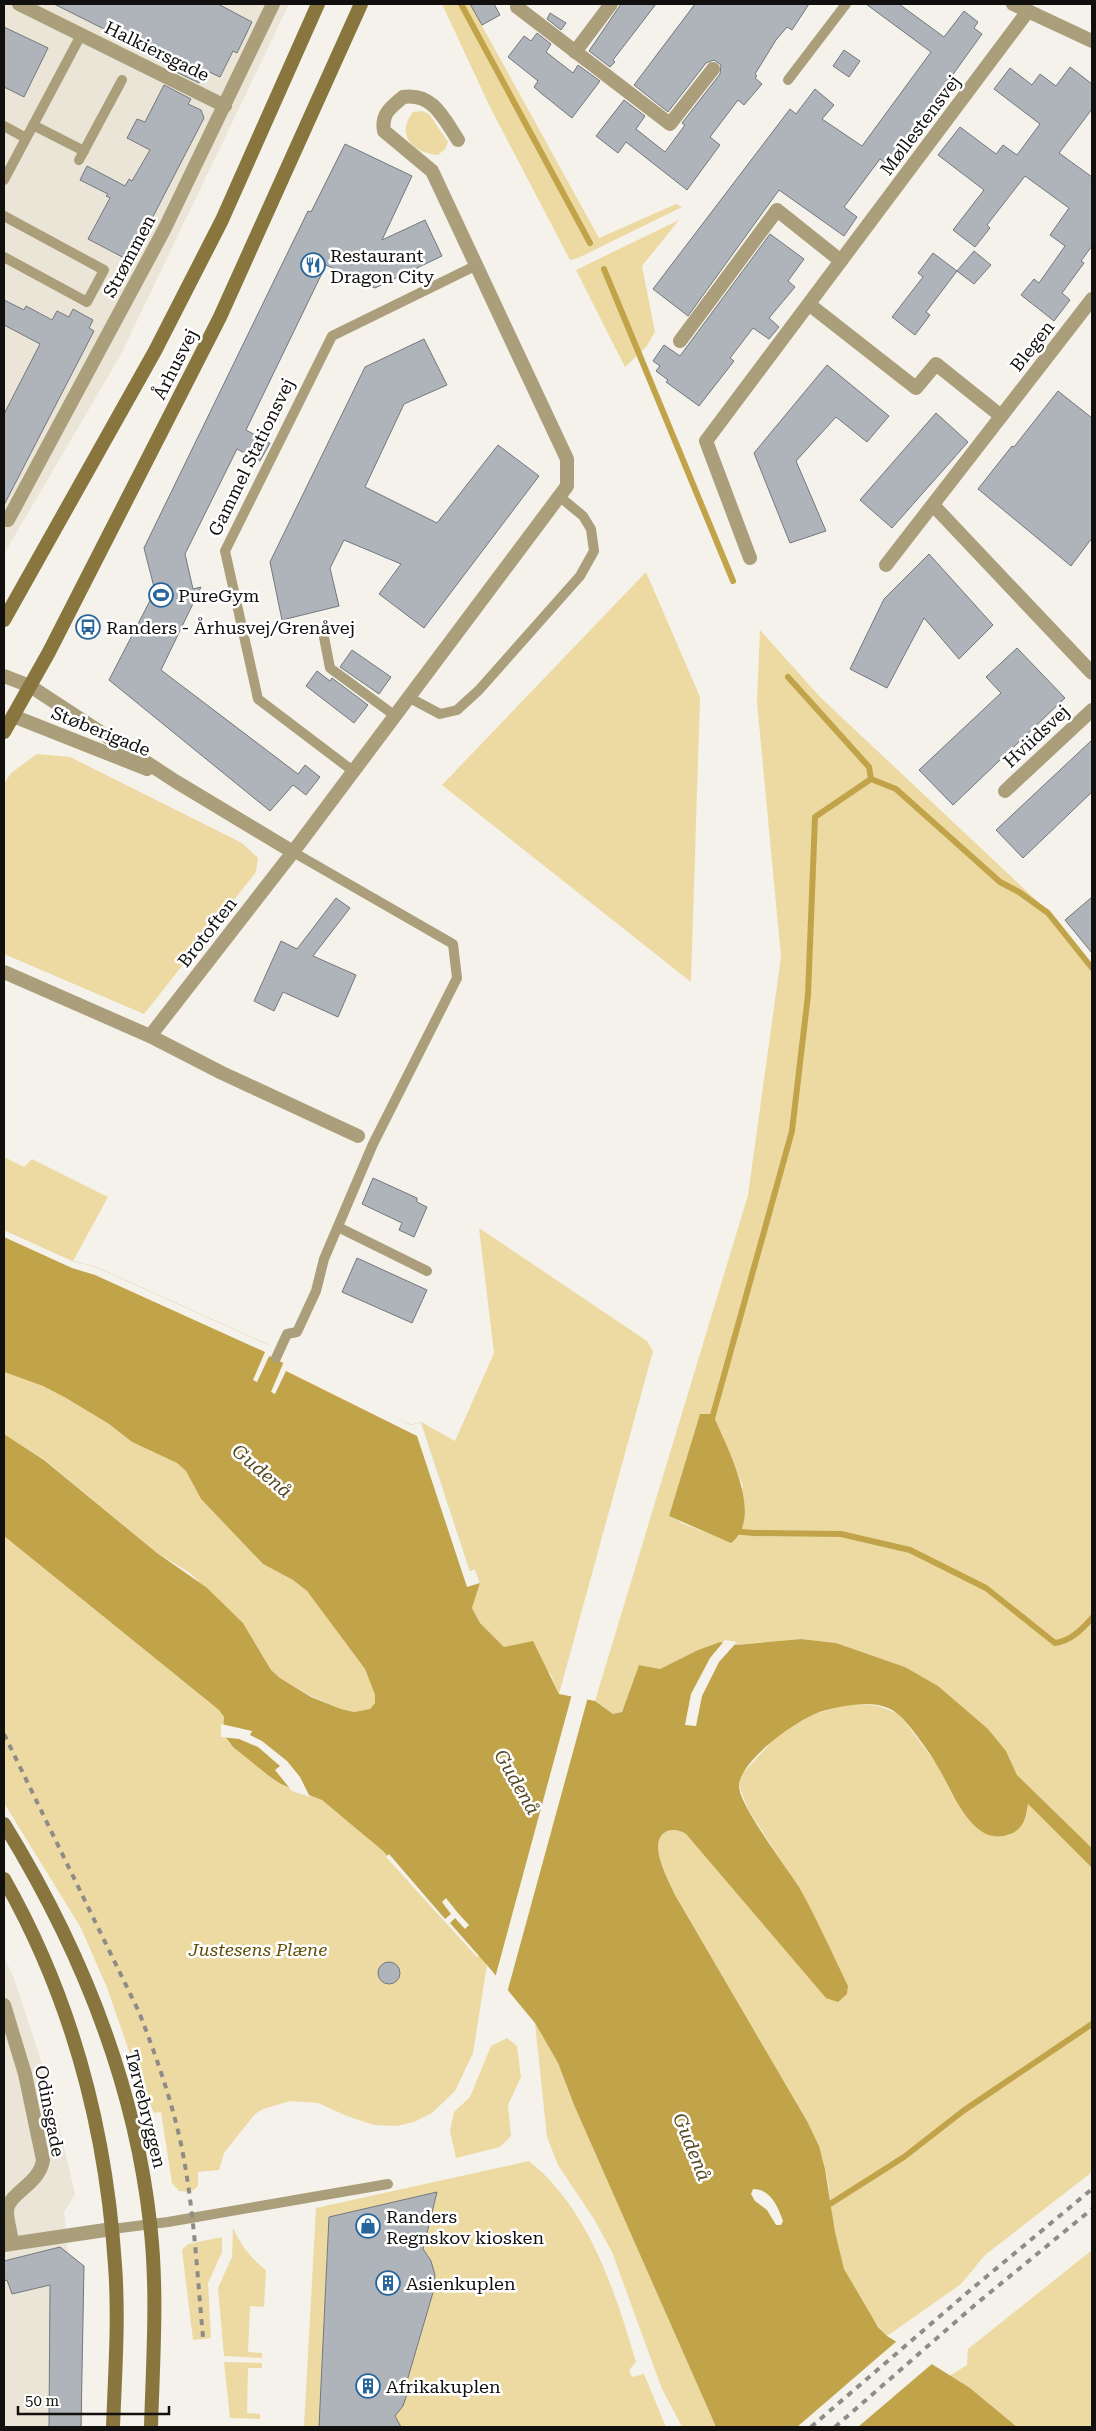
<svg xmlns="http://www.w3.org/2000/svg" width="1096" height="2431" viewBox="0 0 1096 2431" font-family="'Roboto Serif',serif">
<rect width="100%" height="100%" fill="#f4f2ea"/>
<g fill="#eae5d6">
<path d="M 4,4 L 289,4 L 120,356 L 4,554 Z"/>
<path d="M 4,1957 L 14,1978 L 51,2092 L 75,2194 L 64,2212 L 83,2409 L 82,2427 L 4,2427 Z"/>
</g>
<g fill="#eddaa3" fill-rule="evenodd">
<path d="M 442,4 L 470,4 L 599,238 L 676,204 L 682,207 L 578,258 L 570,260 L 490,107 Z"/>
<path d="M 422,111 L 429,114 L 448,142 L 445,149 L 438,155 C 413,153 395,135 413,112 Z"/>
<path d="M 679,220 L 642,266 L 655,332 L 646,347 L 625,367 L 576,270 Z"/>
<path d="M 646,572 L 700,697 L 691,982 L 442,785 Z"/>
<path d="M 760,630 L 820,697 L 1052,915 L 1092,971 L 1092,1848 L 1017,1775 L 1006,1751 L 905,1667 L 836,1643 L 801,1639 L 736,1645 L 720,1642 L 698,1650 L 660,1669 L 639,1665 L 622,1712 L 613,1714 L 595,1701 L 748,1195 L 781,957 L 757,702 ZM 713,1414 L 743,1486 L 731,1542 L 684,1524 L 669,1516 L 700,1415 Z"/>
<path d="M 37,754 L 70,757 L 242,843 L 258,858 L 256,872 L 144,1014 L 4,954 L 4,784 L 11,773 Z"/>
<path d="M 4,1157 L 24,1167 L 32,1159 L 108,1197 L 73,1261 L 4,1230 Z"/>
<path d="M 479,1228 L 647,1341 L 653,1351 L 559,1694 L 550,1673 L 504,1647 L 480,1623 L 472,1608 L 480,1583 L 470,1571 L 421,1422 L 455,1441 L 494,1353 Z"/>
<path d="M 4,1372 L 43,1386 L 66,1398 L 109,1424 L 132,1442 L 177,1463 L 186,1470 L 201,1499 L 263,1564 L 293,1580 L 307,1591 L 365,1669 L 375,1695 L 375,1703 L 370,1709 L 354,1712 L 341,1709 L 311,1696 L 280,1678 L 271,1670 L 243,1623 L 190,1573 L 157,1553 L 45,1460 L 4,1434 Z"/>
<path d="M 4,1536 L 219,1710 L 224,1717 C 224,1729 223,1738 233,1747 L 269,1776 L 322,1800 L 383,1851 L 487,1965 L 473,2053 L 455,2091 L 432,2113 L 414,2122 L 397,2126 L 374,2125 L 347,2116 L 318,2103 L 290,2101 L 263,2109 L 255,2114 L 224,2153 L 219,2170 L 198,2172 L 198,2186 L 191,2192 L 179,2191 L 172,2183 L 161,2112 L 154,2113 L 136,2072 L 108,1990 L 81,1928 L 4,1803 Z"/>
<path d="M 853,1703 L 878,1706 L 899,1714 L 938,1766 L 953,1796 L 1027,1814 L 1028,1804 L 1092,1868 L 1092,2172 L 985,2255 L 961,2284 L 887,2336 C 871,2319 852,2290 844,2269 C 831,2237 833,2201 825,2168 C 821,2151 814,2136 807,2121 L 675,1895 C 669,1881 648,1845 664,1833 C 671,1828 679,1830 686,1834 L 730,1883 L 847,1994 L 848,1986 L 799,1888 L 749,1811 L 739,1786 L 741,1775 L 780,1733 L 814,1714 Z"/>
<path d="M 535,2023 L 558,2063 L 574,2105 L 716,2427 L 683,2427 L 681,2425 L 662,2389 L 612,2252 L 594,2219 L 558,2165 L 547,2137 Z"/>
<path d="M 507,2038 L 517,2046 L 521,2077 L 508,2105 L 511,2136 L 500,2147 L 456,2158 L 450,2131 L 454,2112 L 470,2097 L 491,2046 Z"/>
<path d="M 529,2161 C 589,2209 615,2291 636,2362 L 629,2370 L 632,2377 L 644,2374 L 666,2427 L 304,2427 L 316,2208 Z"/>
<path d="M 233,2228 C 241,2245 250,2258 266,2270 L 264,2307 L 250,2306 L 248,2352 L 262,2353 L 262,2358 L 224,2356 L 218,2288 L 232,2257 Z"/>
<path d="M 222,2237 L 222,2252 L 208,2283 L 211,2338 L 193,2340 L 182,2250 L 188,2244 Z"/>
<path d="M 1092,2250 L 1092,2427 L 1017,2427 L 970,2388 L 949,2376 L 967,2365 L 968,2349 Z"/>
<path d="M 224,2362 L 262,2363 L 262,2368 L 248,2368 L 247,2413 L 260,2414 L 260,2419 L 230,2418 Z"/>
</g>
<g fill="#c1a449" fill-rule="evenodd">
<path d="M 4,1230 L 73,1261 L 96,1267 L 269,1345 L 269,1356 L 411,1425 L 421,1422 L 470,1571 L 475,1569 L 480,1583 L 472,1608 L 480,1623 L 504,1647 L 533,1641 L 559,1694 L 595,1701 L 613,1714 L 622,1712 L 639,1665 L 660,1669 L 698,1650 L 720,1642 L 736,1645 L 801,1639 L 836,1643 L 905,1667 L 938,1686 L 988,1729 L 1006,1751 L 1017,1775 L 1092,1848 L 1092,1868 L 1028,1804 C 1026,1817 1024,1829 1010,1834 C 973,1849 953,1792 938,1767 C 931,1754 910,1725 899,1715 C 880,1697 845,1705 823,1711 C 800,1717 738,1761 739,1787 C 741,1808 786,1866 799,1887 C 817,1919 832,1953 848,1986 L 847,1994 L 838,2002 L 826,1998 L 686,1834 C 679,1830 671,1828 664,1833 C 648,1845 669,1881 675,1895 L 807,2121 L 819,2146 L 825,2169 L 835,2232 L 844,2269 L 878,2327 L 887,2336 L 970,2388 L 1017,2427 L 716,2427 L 574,2105 L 558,2063 L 535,2023 L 487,1965 L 383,1851 L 322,1800 L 281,1784 L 269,1776 L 233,1747 L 223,1734 L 224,1717 L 219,1710 L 4,1536 L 4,1434 L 44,1460 L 157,1553 L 206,1587 L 243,1623 L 271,1670 L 280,1678 L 311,1697 L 341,1709 L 354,1712 L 370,1709 L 375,1703 L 375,1695 L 365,1669 L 307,1591 L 293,1580 L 263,1564 L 201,1499 L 186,1471 L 177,1463 L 132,1442 L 109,1424 L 66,1398 L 43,1386 L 4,1372 ZM 753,2189 C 771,2189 778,2207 783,2221 L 781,2225 L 776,2225 L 767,2210 L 755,2201 L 751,2194 Z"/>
<path d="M 700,1414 L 713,1414 C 725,1445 766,1516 731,1543 L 669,1516 Z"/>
</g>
<g fill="#f4f2ea">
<path d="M 4,1230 L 73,1261 L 96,1267 L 269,1345 L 270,1342 L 272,1350 L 257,1382 L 253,1380 L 265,1352 L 95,1275 L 72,1268 L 4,1237 Z"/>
<path d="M 285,1359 L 288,1361 L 288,1363 L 411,1425 L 421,1422 L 470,1571 L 475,1569 L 480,1583 L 467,1587 L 417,1436 L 286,1371 L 275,1394 L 271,1392 Z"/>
<path d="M 725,1640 L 737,1642 L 719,1662 L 702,1696 L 696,1726 L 685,1725 L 691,1694 L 710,1658 Z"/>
<path d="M 572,1694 L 588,1697 L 507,1993 L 495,1978 Z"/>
<path d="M 221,1724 L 252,1731 L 250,1735 L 262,1741 L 287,1761 L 300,1777 L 310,1797 L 292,1791 L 275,1770 L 280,1766 L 258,1747 L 239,1739 L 221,1737 Z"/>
<path d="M 389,1854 L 445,1919 L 451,1914 L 442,1902 L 446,1898 L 458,1913 L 469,1925 L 465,1929 L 455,1918 L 450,1923 L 479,1956 L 477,1957 L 386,1857 Z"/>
<path d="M 898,2340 L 933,2363 L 858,2427 L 797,2427 Z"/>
</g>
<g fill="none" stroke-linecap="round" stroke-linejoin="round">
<g stroke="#c1a449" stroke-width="6">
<path d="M 461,4 L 590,243"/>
<path d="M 604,269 L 733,581"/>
<path d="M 788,677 L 869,767 L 871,779"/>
<path d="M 711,1422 L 792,1131 L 808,995 L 815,817 L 871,779 L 896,789 L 1000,882 L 1019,892 L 1048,913 L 1092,968"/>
<path d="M 733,1531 L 753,1533 L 841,1534 L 910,1550 L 986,1588 L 1055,1643 C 1072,1640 1081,1630 1092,1618"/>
<path d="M 823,2202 L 830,2204 L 904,2157 L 963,2111 L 1092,2024"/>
</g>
</g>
<g fill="#aeb4ba" stroke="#73787e">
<path d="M 54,4 L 218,4 L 252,22 L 237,53 L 233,51 L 220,77 L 205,70 L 199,83 L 172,70 L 174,64 Z"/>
<path d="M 470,4 L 494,4 L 500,15 L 482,25 Z"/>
<path d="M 621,4 L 656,4 L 613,60 L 615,62 L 610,67 L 589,51 Z"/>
<path d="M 695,4 L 809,4 L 792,30 L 787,27 L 776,40 L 755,74 L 757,76 L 755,78 L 762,84 L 744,105 L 738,100 L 710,137 L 720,145 L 687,190 L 626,142 L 618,153 L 596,136 L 624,100 L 645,116 L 636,129 L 665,152 L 685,125 L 682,123 L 720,74 L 721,65 L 714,60 L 706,63 L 668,112 L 634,85 Z"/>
<path d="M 866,4 L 899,4 L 944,37 L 964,11 L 978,22 L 974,28 L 982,34 L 890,162 L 887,160 L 885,163 L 880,159 L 844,207 L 857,217 L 844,236 L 779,190 L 688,316 L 653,289 L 790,109 L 796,114 L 815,89 L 834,105 L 822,119 L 862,146 L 931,52 Z"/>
<path d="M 550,13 L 566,23 L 561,30 L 547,19 Z"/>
<path d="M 4,27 L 48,48 L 24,97 L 4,87 Z"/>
<path d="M 537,33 L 551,44 L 546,52 L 573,73 L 578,65 L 600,81 L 572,118 L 542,94 L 534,87 L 538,81 L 508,57 L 524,36 L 531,41 Z"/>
<path d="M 844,50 L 860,61 L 849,77 L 833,66 Z"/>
<path d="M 1070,67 L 1092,84 L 1092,109 L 1059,153 L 1092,177 L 1092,246 L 1081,261 L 1084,263 L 1062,293 L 1070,300 L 1054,321 L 1021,295 L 1034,279 L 1039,283 L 1065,246 L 1050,235 L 1069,208 L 1025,176 L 987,225 L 990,228 L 975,247 L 953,230 L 984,190 L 938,155 L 960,127 L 996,154 L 1003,145 L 1017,155 L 1040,124 L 994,89 L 1010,68 L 1032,85 L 1040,74 L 1056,86 Z"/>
<path d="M 164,85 L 191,99 L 188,104 L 201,110 L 204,118 L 130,261 L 88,239 L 110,198 L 106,196 L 108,194 L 80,180 L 87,166 L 125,186 L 129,179 L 132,181 L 150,150 L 127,138 L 137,119 L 145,122 Z"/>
<path d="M 345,144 L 412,176 L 382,240 L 425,220 L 442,256 L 375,288 L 326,265 L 246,430 L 270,443 L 260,461 L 237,449 L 185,554 L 193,589 L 201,587 L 161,670 L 298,774 L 305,765 L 320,777 L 306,795 L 293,785 L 270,811 L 109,680 L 155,591 L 144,548 L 308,211 L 311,212 Z"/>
<path d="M 770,234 L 804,259 L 788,281 L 795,287 L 769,318 L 779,327 L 769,339 L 753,328 L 730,358 L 734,361 L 699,406 L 666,382 L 668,380 L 656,371 L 660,366 L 653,361 L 664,345 L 680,356 Z"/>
<path d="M 974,251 L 991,265 L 974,284 L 957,271 Z"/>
<path d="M 933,253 L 957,271 L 926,312 L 930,315 L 915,335 L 892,317 L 923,277 L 918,273 Z"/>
<path d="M 4,300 L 24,310 L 26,306 L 52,320 L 57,311 L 69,317 L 73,309 L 93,320 L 89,328 L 94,331 L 4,505 L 4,414 L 40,344 L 4,325 Z"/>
<path d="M 424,339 L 447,385 L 404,404 L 365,487 L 437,523 L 498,445 L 539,476 L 424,628 L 379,594 L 401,564 L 344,540 L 330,568 L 339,606 L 282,620 L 270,562 L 365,367 Z"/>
<path d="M 827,365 L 889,416 L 867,442 L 836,417 L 796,461 L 826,531 L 790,543 L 754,453 Z"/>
<path d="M 1058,391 L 1092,418 L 1092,538 L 1071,566 L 978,489 L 1012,446 L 1014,447 Z"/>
<path d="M 936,413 L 968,442 L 892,528 L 860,500 Z"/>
<path d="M 929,554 L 993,625 L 959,659 L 924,618 L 887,688 L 850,669 L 884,599 Z"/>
<path d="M 1017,648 L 1065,698 L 953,805 L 919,770 L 1001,693 L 986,677 Z"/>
<path d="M 352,650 L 391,677 L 379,694 L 340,667 Z"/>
<path d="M 317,671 L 330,681 L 332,678 L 368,705 L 354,723 L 306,686 Z"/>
<path d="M 1092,740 L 1092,792 L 1023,858 L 996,830 Z"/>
<path d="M 1092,897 L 1092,953 L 1065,920 Z"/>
<path d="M 336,898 L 350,908 L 313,956 L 356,975 L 338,1017 L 283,992 L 274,1011 L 254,1001 L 281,941 L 297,949 Z"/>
<path d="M 373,1178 L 417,1198 L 417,1202 L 427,1207 L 414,1237 L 399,1230 L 402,1223 L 362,1204 Z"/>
<path d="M 357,1258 L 427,1290 L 412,1323 L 342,1292 Z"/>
<circle cx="389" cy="1973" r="11"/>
<path d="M 437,2192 L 423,2249 L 431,2261 L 435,2275 L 434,2289 L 407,2381 L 407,2394 L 403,2406 L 395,2416 L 401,2427 L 319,2427 L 329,2217 Z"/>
<path d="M 60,2247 L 84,2266 L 81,2427 L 49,2427 L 50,2285 L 12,2294 L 7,2280 L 4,2281 L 4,2261 Z"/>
</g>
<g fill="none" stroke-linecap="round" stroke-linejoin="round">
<g stroke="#ab9f7b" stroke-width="10">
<path d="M 788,80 L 846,4"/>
<path d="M 33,125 L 84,151"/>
<path d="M 4,126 L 26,138"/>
<path d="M 79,160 L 122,80"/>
<path d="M 4,180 L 81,35"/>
<path d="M 4,216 L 104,270 L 87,302 L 4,257"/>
<path d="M 323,632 L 330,668 L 394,715"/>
<path d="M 408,697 L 440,714 L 457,710 L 479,690 L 580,576 L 594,551 L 591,529 L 583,516 L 560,497"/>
<path d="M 353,771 L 258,699 L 225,551 L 332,336 L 477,265"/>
<path d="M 338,1227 L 427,1271"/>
<path d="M 276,1358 L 287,1334 L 297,1332 L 316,1291 L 324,1259 L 373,1144 L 457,978 L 453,944 L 293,852"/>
<path d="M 112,2229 L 168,2222 L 388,2184"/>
</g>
<g stroke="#ab9f7b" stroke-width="14">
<path d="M 19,4 L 225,106"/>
<path d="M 519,4 L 517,7 L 670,124 L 713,69"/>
<path d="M 1013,4 L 1092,41"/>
<path d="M 575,52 L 611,4"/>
<path d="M 810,305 L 916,388 L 936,364 L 1001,416"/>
<path d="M 680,341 L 777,210 L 841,261"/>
<path d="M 933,505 L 1092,673"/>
<path d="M 8,520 L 164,230 L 273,4"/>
<path d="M 750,558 L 706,441 L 1028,11"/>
<path d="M 886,565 L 1092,299"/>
<path d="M 30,686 L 175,781 L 293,852"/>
<path d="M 13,716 L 147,769"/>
<path d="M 1005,791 L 1092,710"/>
<path d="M 4,972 L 150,1036 L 222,1073 L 358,1136"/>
<path d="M 150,1036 L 293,852 L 567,486 L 567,459 L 432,171 L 384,131 C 381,114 390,108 403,97 C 433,92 444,119 458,140"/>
<path d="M 4,2005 L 25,2074 L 43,2160 C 40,2184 8,2193 7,2211 C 7,2221 11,2233 12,2243"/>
<path d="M 4,2245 L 112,2229"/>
</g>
<path stroke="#ab9f7b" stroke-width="14" d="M 4,676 L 30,686"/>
<g stroke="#89763f" stroke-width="14">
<path d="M 4,620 L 155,351 L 222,220 L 318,4"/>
<path d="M 4,732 L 49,652 L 220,317 L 361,4"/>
<path d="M 4,1824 C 79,1946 134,2079 150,2223 C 158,2290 153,2359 151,2427"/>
<path d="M 4,1879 C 71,1997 106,2130 115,2265 C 119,2319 115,2373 113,2427"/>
</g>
<g stroke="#8e8c87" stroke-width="4" stroke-dasharray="6 6" stroke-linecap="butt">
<path d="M 4,1734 L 139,2012 C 156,2056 171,2098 181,2144 C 194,2207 197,2273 203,2337"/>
<path d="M 811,2427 L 968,2292 L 1092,2189"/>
<path d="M 835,2427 L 976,2304 L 1092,2209"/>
</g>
</g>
<defs>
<g id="restaurant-ring" transform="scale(1.25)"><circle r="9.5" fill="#fff" stroke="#27659b" stroke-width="1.5"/><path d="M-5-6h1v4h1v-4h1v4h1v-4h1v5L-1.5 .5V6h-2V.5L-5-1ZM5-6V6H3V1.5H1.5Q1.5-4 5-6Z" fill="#27659b"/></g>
<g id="stadium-ring" transform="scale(1.25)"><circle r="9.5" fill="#fff" stroke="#27659b" stroke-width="1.5"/><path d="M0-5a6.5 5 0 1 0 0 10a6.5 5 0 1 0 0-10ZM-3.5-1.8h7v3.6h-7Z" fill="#27659b"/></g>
<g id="bus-ring" transform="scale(1.25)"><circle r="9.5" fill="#fff" stroke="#27659b" stroke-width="1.5"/><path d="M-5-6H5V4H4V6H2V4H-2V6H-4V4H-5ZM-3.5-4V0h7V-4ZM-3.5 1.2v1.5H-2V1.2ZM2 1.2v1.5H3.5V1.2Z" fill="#27659b"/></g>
<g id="shop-ring" transform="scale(1.25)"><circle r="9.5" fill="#fff" stroke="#27659b" stroke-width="1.5"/><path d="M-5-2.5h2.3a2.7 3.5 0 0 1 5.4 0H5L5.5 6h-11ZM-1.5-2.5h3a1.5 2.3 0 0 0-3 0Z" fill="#27659b"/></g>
<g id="building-ring" transform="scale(1.25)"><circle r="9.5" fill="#fff" stroke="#27659b" stroke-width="1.5"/><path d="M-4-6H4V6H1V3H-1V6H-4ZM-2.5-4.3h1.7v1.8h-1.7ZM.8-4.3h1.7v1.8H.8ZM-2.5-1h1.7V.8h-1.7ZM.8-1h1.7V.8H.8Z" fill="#27659b"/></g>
</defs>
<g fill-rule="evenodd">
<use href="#restaurant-ring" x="313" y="265"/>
<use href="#stadium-ring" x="161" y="595"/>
<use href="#bus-ring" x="88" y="627"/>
<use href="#shop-ring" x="368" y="2226"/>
<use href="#building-ring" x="388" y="2283"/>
<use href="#building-ring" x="368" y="2386"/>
</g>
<g text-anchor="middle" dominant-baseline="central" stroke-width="5" stroke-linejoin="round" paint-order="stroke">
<g font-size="18" fill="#11100e" stroke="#fff">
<text transform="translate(157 51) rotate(26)">Halkiersgade</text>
<text transform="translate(920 125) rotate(-53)">Møllestensvej</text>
<text transform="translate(129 256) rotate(-62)">Strømmen</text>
<text transform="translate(1032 346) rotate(-52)">Blegen</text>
<text transform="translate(175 364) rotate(-63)">Århusvej</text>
<text transform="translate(251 457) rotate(-64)">Gammel Stationsvej</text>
<text transform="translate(101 731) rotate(22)">Støberigade</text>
<text transform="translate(1036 736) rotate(-43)">Hviidsvej</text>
<text transform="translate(207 932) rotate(-52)">Brotoften</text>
<text transform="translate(146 2109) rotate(76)">Tørvebryggen</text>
<text transform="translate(50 2111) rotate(79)">Odinsgade</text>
</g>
<g font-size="18" fill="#11100e" stroke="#fff" text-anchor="start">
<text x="330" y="255">Restaurant<tspan x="330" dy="21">Dragon City</tspan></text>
<text x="178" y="595">PureGym</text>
<text x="106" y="627">Randers - Århusvej/Grenåvej</text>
<text x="386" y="2216">Randers<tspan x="386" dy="21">Regnskov kiosken</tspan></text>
<text x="406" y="2283">Asienkuplen</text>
<text x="386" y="2386">Afrikakuplen</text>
</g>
<g font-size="18" font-style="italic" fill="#624e03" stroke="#fff">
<text x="258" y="1949">Justesens Plæne</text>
</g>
<g font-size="19" font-style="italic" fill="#574a24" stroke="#fff">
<text transform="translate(262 1471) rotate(40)">Gudenå</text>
<text transform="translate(517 1782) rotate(60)">Gudenå</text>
<text transform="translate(692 2147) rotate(68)">Gudenå</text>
</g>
</g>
<rect width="1096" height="2431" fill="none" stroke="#11100e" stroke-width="10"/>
<path d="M18 2406v8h151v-8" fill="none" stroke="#11100e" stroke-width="2.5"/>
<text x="25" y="2406" font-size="15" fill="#11100e" stroke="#ffffff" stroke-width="4" paint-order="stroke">50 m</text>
</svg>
